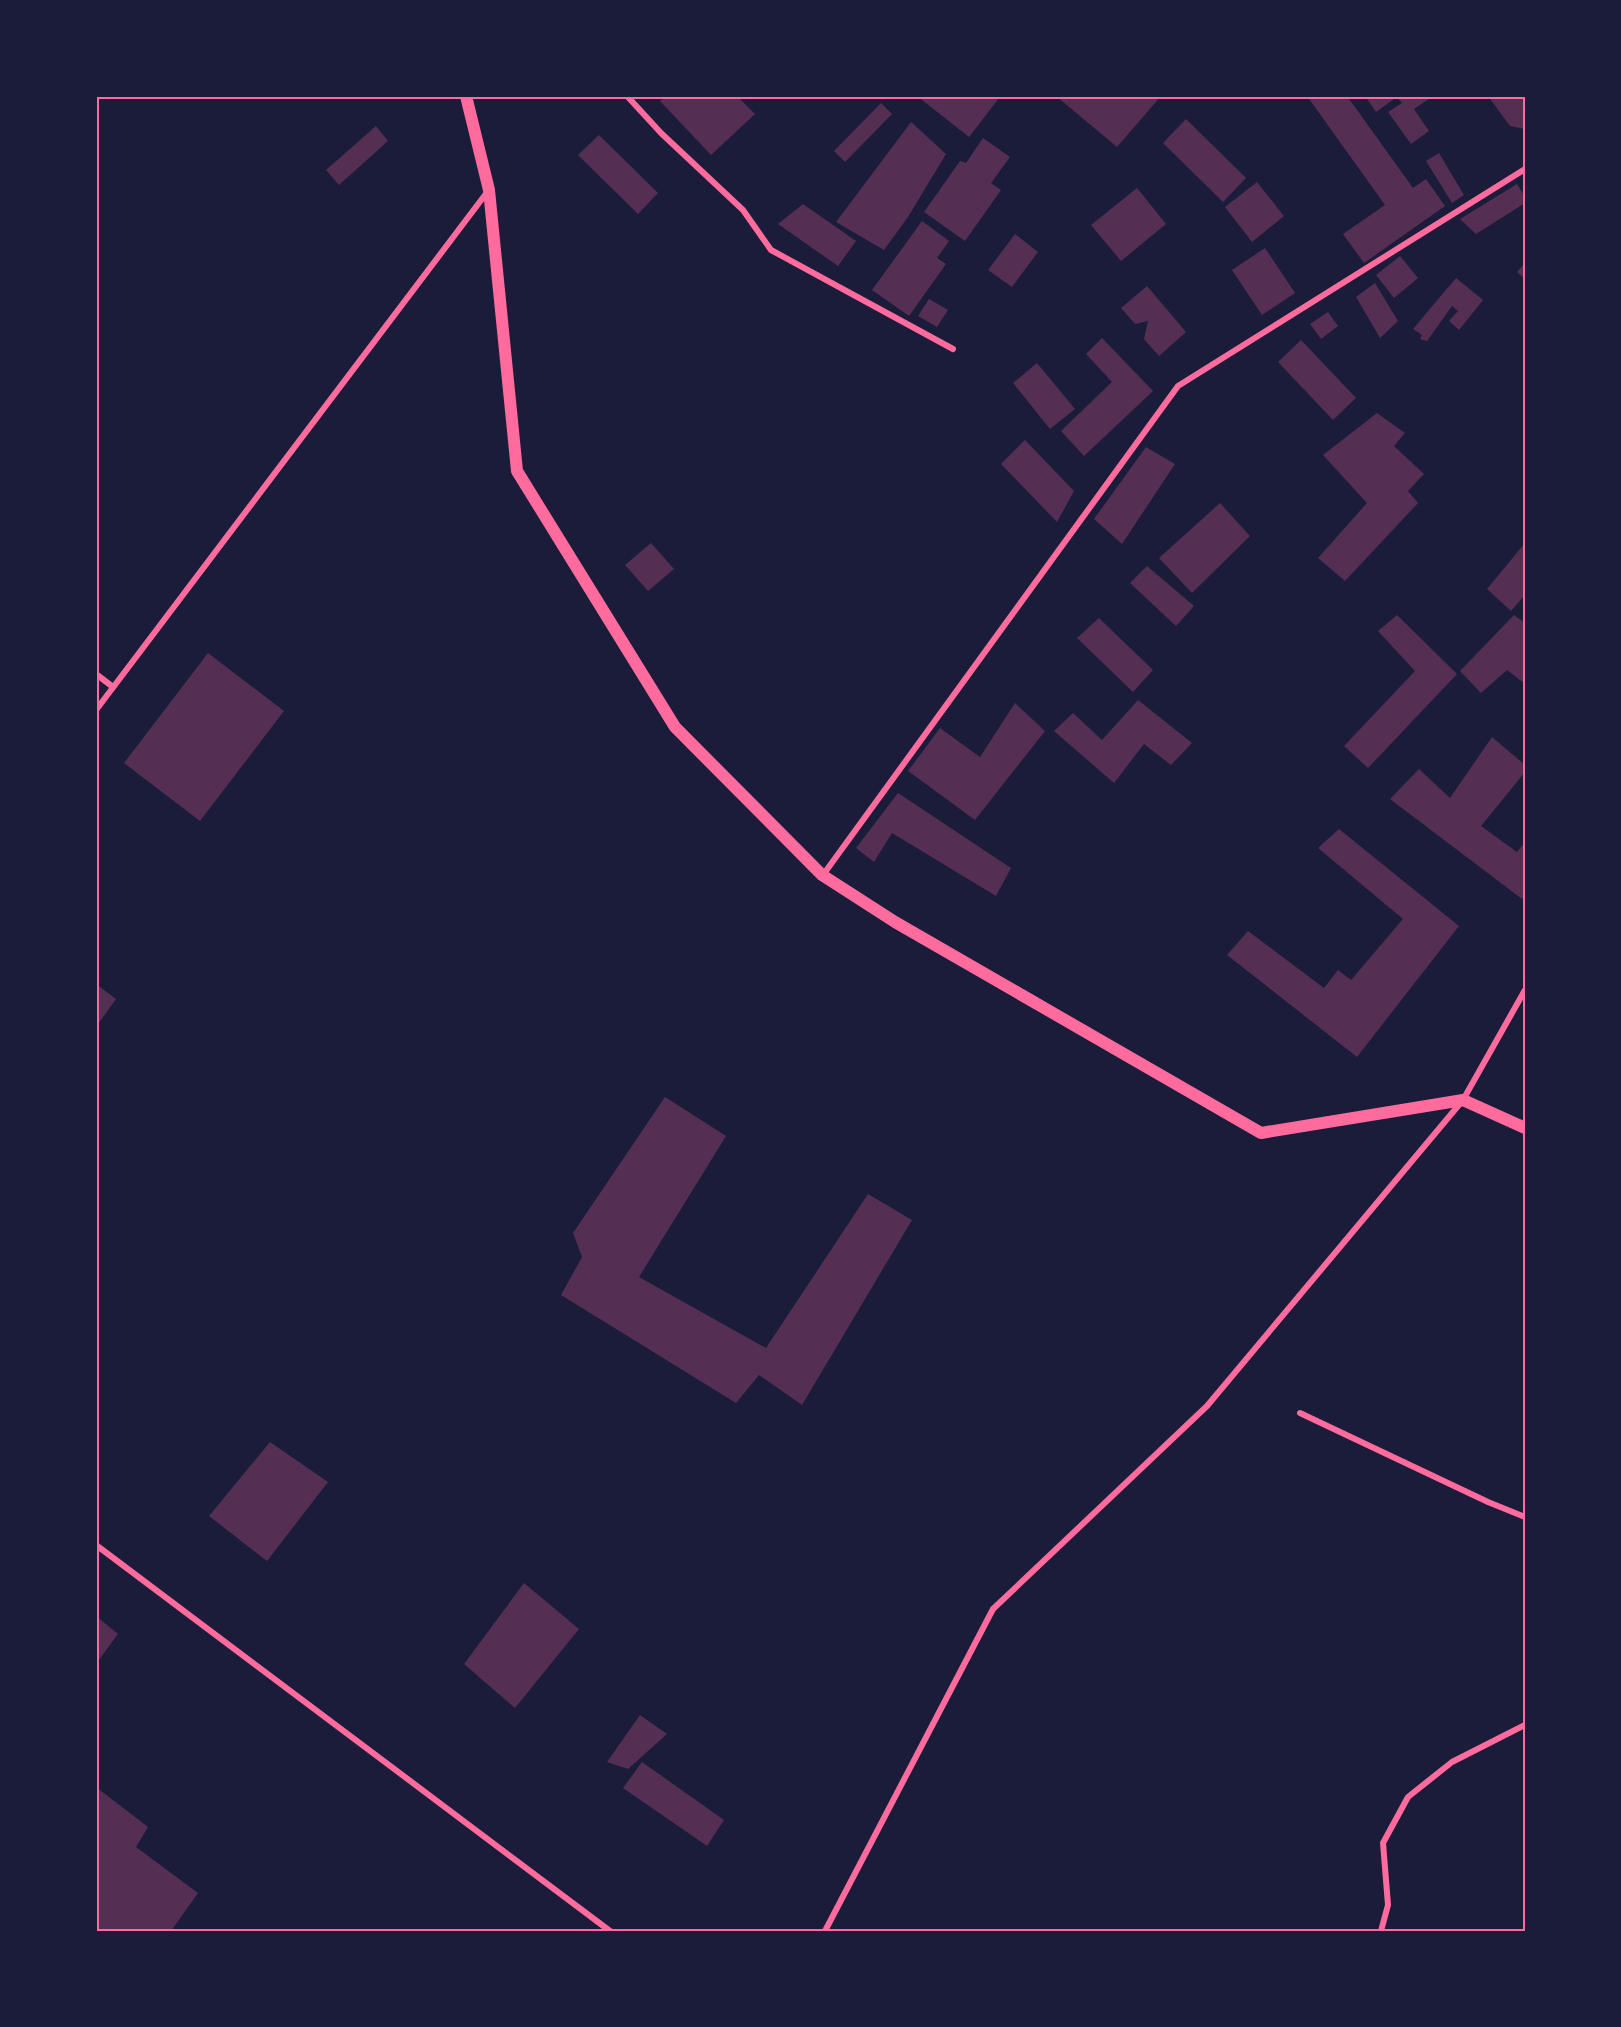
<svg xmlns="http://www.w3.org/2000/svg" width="1621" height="2027" viewBox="0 0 1621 2027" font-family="Arial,sans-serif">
<rect width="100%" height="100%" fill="#1b1b3a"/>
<g fill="#542f53">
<path d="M 666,96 L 737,96 L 755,114 L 711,155 L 660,101 Z"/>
<path d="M 917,96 L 996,96 L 999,98 L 969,137 Z"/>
<path d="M 1056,96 L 1099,96 L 1102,98 L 1104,96 L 1161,96 L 1117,147 Z"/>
<path d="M 1307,96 L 1347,96 L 1413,188 L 1426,179 L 1445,206 L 1364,263 L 1343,234 L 1385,205 Z"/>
<path d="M 1365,96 L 1398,96 L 1376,112 Z"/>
<path d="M 1401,96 L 1433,96 L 1414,109 L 1429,131 L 1411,144 L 1388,112 L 1402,103 L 1398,98 Z"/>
<path d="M 1488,96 L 1521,96 L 1525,99 L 1525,129 L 1510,126 Z"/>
<path d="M 881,103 L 892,114 L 845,162 L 834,151 Z"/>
<path d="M 1186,119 L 1246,178 L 1223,202 L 1163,143 Z"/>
<path d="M 911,122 L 946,154 L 908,217 L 884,250 L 836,222 Z"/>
<path d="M 376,126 L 388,141 L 339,185 L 326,170 Z"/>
<path d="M 599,135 L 658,193 L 638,214 L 578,155 Z"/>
<path d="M 983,138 L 1010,157 L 991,183 L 1001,190 L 965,241 L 924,212 L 960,161 L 966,163 Z"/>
<path d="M 1439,153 L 1464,195 L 1452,203 L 1426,161 Z"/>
<path d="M 1257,182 L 1284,216 L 1252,242 L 1225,207 Z"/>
<path d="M 1517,184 L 1525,197 L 1525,203 L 1476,234 L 1460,219 Z"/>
<path d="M 1137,188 L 1166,224 L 1121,261 L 1091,225 Z"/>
<path d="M 803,204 L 856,241 L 838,266 L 778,224 Z"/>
<path d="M 922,221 L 949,241 L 937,258 L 946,264 L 909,316 L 872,290 Z"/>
<path d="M 1015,234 L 1038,252 L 1012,287 L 988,270 Z"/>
<path d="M 1265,248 L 1295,293 L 1262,315 L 1232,270 Z"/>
<path d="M 1400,256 L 1418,278 L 1394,298 L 1376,275 Z"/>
<path d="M 1525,263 L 1525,279 L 1517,272 Z"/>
<path d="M 1456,278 L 1483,300 L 1459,330 L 1449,321 L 1458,311 L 1452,306 L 1427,341 L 1420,339 L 1422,335 L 1413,329 Z"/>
<path d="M 1375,283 L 1398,321 L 1380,338 L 1356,297 Z"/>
<path d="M 1147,286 L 1186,332 L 1159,356 L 1144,339 L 1148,321 L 1135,324 L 1121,308 Z"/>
<path d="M 929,299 L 948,310 L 937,327 L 918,316 Z"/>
<path d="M 1328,312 L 1338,326 L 1321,339 L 1310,324 Z"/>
<path d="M 1102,338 L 1153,391 L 1084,456 L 1061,431 L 1112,382 L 1086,354 Z"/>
<path d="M 1301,340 L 1356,398 L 1333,420 L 1278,362 Z"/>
<path d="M 1037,363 L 1075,409 L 1050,429 L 1013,383 Z"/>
<path d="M 1377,413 L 1405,433 L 1394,446 L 1424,474 L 1408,491 L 1418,503 L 1345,581 L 1318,558 L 1367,503 L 1323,455 Z"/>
<path d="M 1025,440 L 1074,491 L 1057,522 L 1001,464 Z"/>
<path d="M 1146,447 L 1175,464 L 1122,544 L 1094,519 Z"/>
<path d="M 1220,503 L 1250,536 L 1192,593 L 1159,558 Z"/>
<path d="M 651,543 L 674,569 L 648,591 L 625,565 Z"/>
<path d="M 1525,543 L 1525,595 L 1511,611 L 1487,589 Z"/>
<path d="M 1147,566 L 1194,606 L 1176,626 L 1130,583 Z"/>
<path d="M 1397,615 L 1457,674 L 1368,768 L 1344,746 L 1415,671 L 1378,631 Z"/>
<path d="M 1514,615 L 1525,623 L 1525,684 L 1507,670 L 1481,693 L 1460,671 Z"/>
<path d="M 1099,618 L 1153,670 L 1133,692 L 1077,638 Z"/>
<path d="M 208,653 L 284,711 L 200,821 L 124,763 Z"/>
<path d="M 1138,700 L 1192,743 L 1171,765 L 1144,744 L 1114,783 L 1054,731 L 1073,713 L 1102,740 Z"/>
<path d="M 1015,703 L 1045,731 L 975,820 L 908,771 L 940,728 L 980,757 Z"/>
<path d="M 1492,737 L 1525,765 L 1525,772 L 1481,826 L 1517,852 L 1525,842 L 1525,896 L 1522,899 L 1390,799 L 1419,769 L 1450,798 Z"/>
<path d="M 898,793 L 1011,868 L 996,896 L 892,833 L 874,862 L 856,848 Z"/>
<path d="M 1339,829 L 1459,926 L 1357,1057 L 1227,955 L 1248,931 L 1324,988 L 1338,970 L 1351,980 L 1403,919 L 1318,848 Z"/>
<path d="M 96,984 L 116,999 L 96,1027 Z"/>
<path d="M 665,1097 L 726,1136 L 639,1277 L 766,1348 L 868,1194 L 912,1220 L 802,1405 L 759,1375 L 736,1403 L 561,1295 L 582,1257 L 573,1233 Z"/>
<path d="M 270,1442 L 328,1482 L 267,1561 L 209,1516 Z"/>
<path d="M 524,1583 L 579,1629 L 515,1708 L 464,1664 Z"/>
<path d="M 96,1616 L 118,1634 L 96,1664 Z"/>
<path d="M 640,1715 L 667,1734 L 628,1769 L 607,1762 Z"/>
<path d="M 642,1762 L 724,1820 L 707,1846 L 623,1788 Z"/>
<path d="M 96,1787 L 148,1827 L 136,1847 L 198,1893 L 171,1931 L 96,1931 Z"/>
</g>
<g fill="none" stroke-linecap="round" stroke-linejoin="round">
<g stroke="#ff6b9d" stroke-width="6">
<path d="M 627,96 L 661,133 L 743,210 L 771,250 L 953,349"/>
<path d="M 96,674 L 113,687"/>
<path d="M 96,710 L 488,191"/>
<path d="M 823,875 L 1178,386 L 1525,169"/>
<path d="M 1300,1413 L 1488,1502 L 1525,1517"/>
<path d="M 96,1545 L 610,1931"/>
<path d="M 825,1931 L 993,1609 L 1207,1406 L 1463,1100 L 1525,990"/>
<path d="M 1381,1931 L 1388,1905 L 1383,1843 L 1408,1797 L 1452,1762 L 1525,1725"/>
</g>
<path stroke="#ff6b9d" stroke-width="12" d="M 466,96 L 489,190 L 517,471 L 675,727 L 822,875 L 895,922 L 1261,1133 L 1463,1100 L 1525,1128"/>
</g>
<rect width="1621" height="2027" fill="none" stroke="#1b1b3a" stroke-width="195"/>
<rect x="98" y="98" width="1426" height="1832" fill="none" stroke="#ff6b9d" stroke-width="2"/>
</svg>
